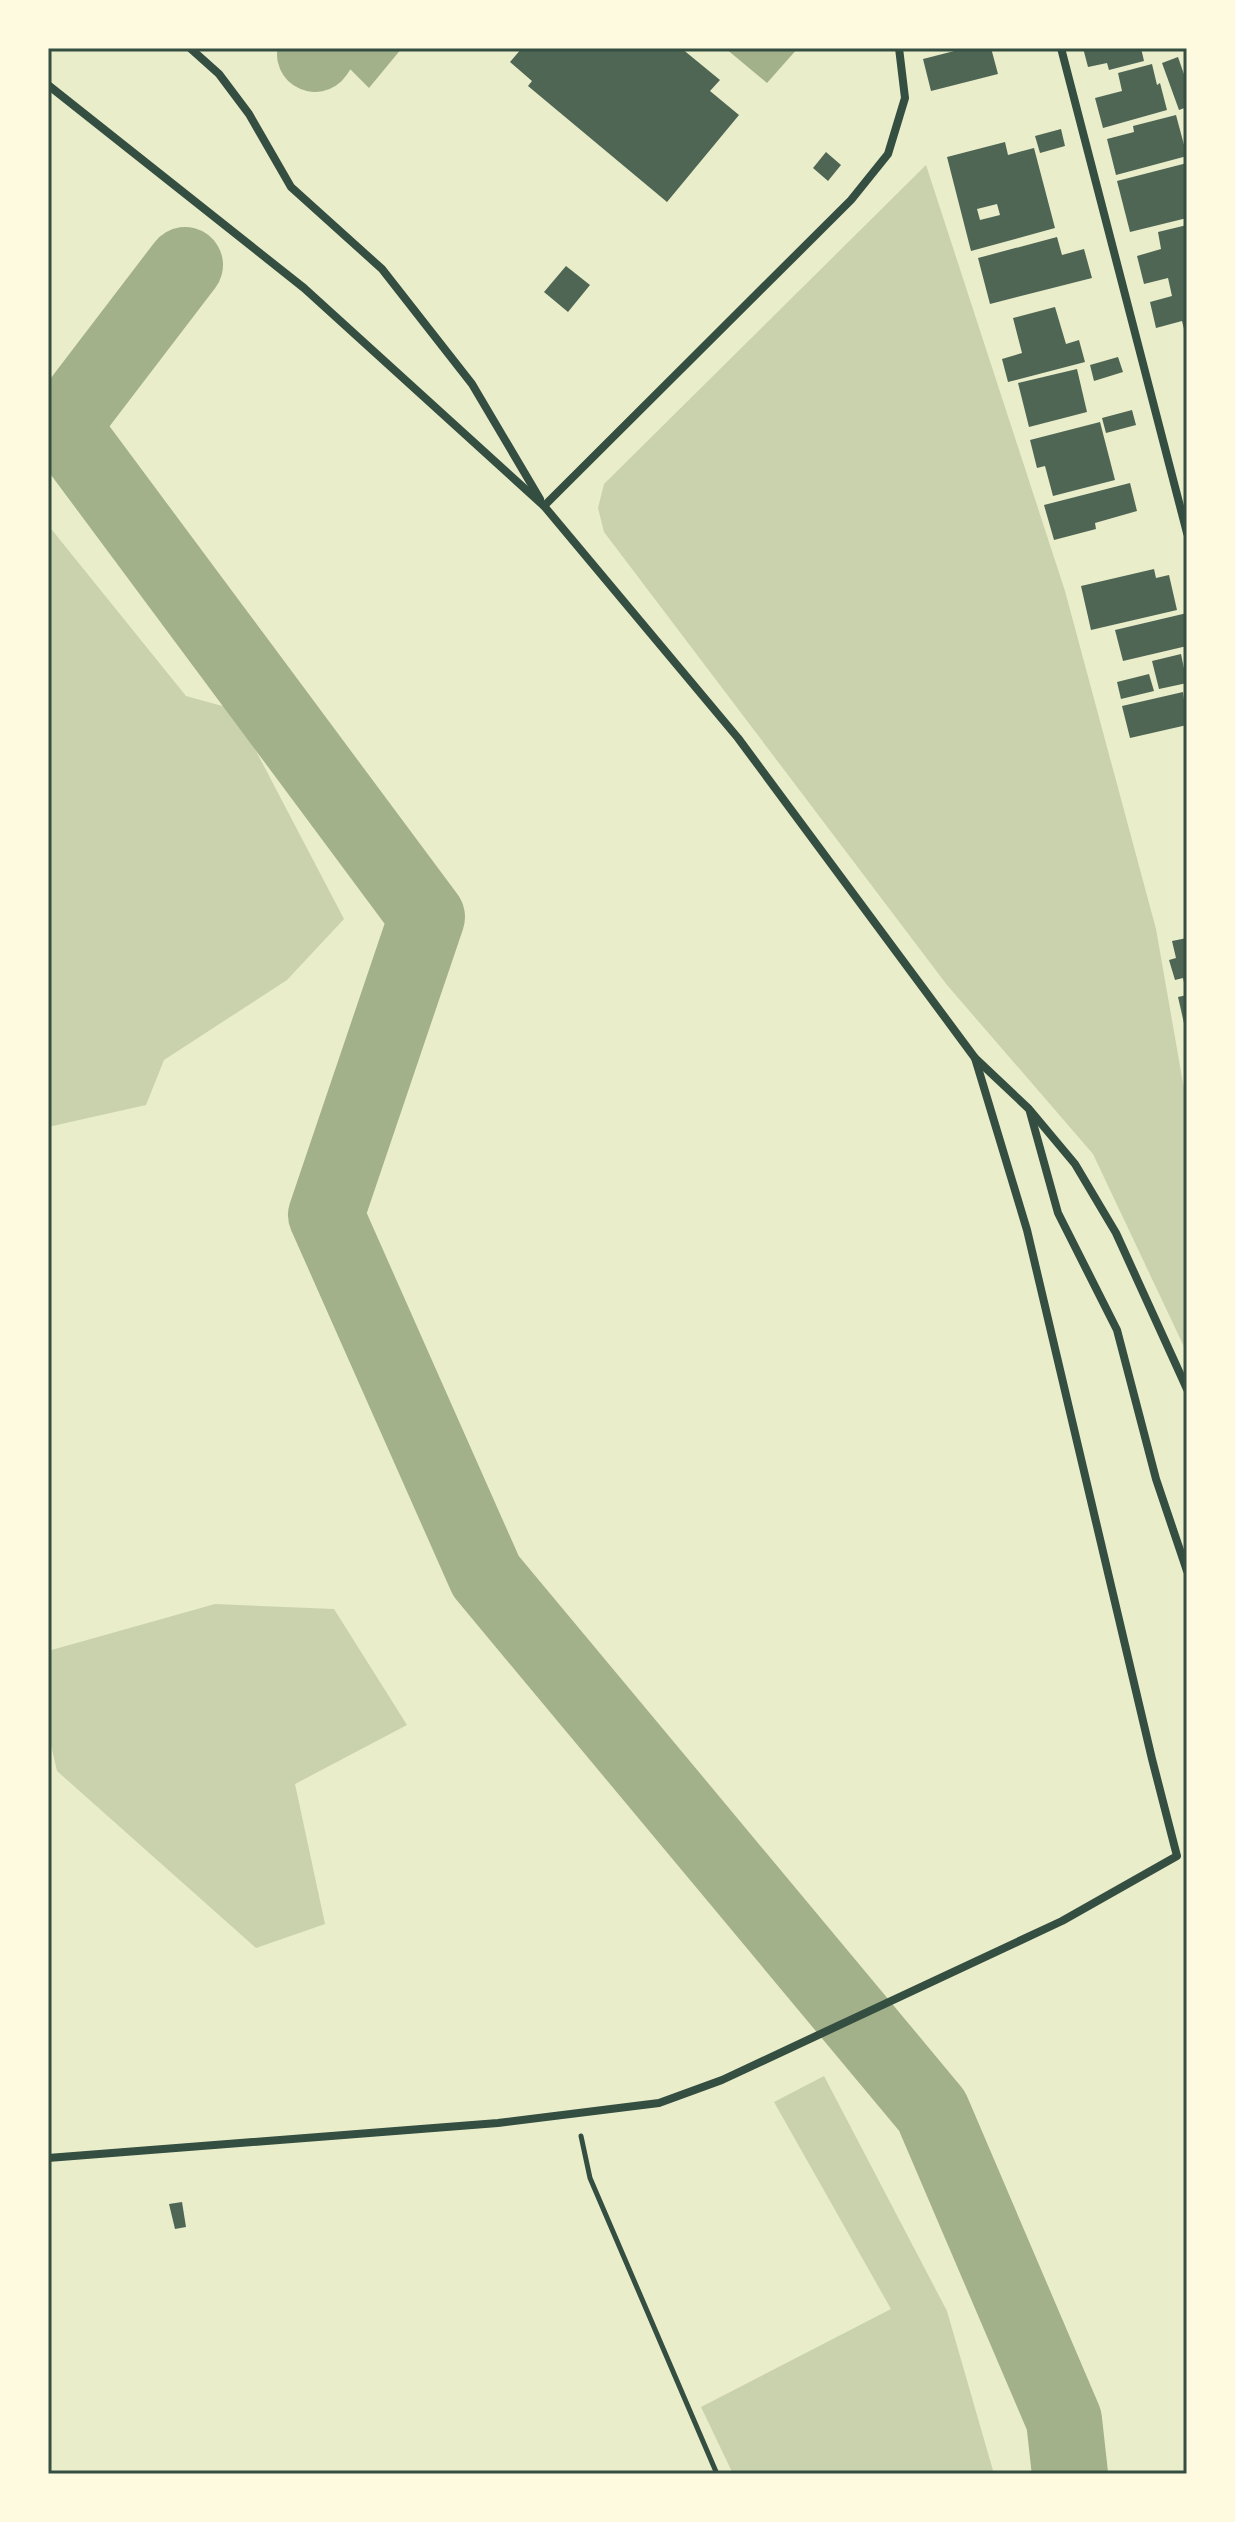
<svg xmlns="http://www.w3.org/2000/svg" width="1235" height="2522" viewBox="0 0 1235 2522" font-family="'Libre Baskerville',serif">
<rect width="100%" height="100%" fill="#e9edc9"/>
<g fill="#cad2ad">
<path d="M 926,165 L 1065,591 L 1156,929 L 1187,1106 L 1187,1353 L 1093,1154 L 947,985 L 604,532 L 598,508 L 604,484 Z"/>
<path d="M 48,525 L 186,696 L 262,717 L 255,749 L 344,919 L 287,980 L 164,1060 L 146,1105 L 48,1127 Z"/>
<path d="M 215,1604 L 334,1609 L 407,1725 L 295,1784 L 325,1924 L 256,1948 L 57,1771 L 48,1732 L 48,1651 Z"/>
<path d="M 824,2076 L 947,2311 L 994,2474 L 733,2474 L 701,2407 L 891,2309 L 774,2102 Z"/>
</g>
<g fill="#a3b18a">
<path d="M 329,48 L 402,48 L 369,88 Z"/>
<path d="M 725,48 L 798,48 L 767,83 Z"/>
</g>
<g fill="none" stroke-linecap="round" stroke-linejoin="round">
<g stroke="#a3b18a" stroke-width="76">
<path d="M 315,54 L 319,48"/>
<path d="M 48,416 L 62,426 L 427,917 L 326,1215 L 486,1576 L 932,2111 L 1064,2420 L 1070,2474"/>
<path d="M 62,426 L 185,265"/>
</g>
</g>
<g fill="#4f6655" fill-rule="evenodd">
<path d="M 522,48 L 681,48 L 720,80 L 710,91 L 739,115 L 667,202 L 528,86 L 532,81 L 510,62 Z"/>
<path d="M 966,48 L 991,48 L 998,74 L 931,91 L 923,59 Z"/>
<path d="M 1083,48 L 1141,48 L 1144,61 L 1109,70 L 1107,63 L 1088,67 Z"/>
<path d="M 1178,57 L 1187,83 L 1187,107 L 1179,110 L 1162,63 Z"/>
<path d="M 1152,64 L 1157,85 L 1160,83 L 1167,110 L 1103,128 L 1095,98 L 1122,91 L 1118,73 Z"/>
<path d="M 1176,115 L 1187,156 L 1116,175 L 1107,139 L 1134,132 L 1133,126 Z"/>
<path d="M 1061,129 L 1065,146 L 1040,153 L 1035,136 Z"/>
<path d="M 1005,142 L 1008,155 L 1034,148 L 1055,228 L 971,251 L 947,157 ZM 997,204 L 1000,215 L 980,220 L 977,209 Z"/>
<path d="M 826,152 L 841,165 L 828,181 L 813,168 Z"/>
<path d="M 1187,163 L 1187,218 L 1130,232 L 1117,181 Z"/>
<path d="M 1187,225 L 1187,336 L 1186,337 L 1182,321 L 1156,328 L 1150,302 L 1172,296 L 1168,278 L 1144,284 L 1137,256 L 1161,249 L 1158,232 Z"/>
<path d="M 1057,237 L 1062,255 L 1084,249 L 1092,278 L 990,304 L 978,258 Z"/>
<path d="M 566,266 L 590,285 L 568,312 L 544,292 Z"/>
<path d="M 1055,307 L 1066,344 L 1079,340 L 1085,362 L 1008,382 L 1002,359 L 1022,353 L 1013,318 Z"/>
<path d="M 1118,357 L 1123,372 L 1094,381 L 1090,365 Z"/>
<path d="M 1077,369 L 1087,412 L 1029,427 L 1018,383 Z"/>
<path d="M 1132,410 L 1136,425 L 1106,433 L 1102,418 Z"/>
<path d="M 1100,422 L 1115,480 L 1053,496 L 1045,466 L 1037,468 L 1030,440 Z"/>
<path d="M 1130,483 L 1137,511 L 1095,523 L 1096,529 L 1054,540 L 1044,505 Z"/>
<path d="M 1154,569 L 1156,578 L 1169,575 L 1177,610 L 1091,630 L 1081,586 Z"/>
<path d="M 1187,613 L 1187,646 L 1123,661 L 1115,630 Z"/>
<path d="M 1181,654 L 1187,683 L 1159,689 L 1152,661 Z"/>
<path d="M 1149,674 L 1154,691 L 1121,699 L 1117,682 Z"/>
<path d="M 1183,692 L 1187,725 L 1130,738 L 1122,706 Z"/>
<path d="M 1187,938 L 1187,991 L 1186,991 L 1183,978 L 1175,980 L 1169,960 L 1176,958 L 1172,941 Z"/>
<path d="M 1187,995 L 1187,1032 L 1186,1032 L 1178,997 Z"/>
<path d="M 182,2202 L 186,2227 L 175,2229 L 169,2204 Z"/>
</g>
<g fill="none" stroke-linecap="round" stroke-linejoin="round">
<path stroke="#344e41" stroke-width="5" d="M 581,2136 L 590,2178 L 717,2474"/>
<g stroke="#344e41" stroke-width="8">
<path d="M 190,48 L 219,74 L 249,114 L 291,187 L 382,269 L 472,384 L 540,499"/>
<path d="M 1061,48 L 1187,533"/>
<path d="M 48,85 L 304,288 L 544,506 L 738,738 L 975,1058 L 1029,1109 L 1075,1164 L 1116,1233 L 1187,1389"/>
<path d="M 544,506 L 851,200 L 888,154 L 905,98 L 899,48"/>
<path d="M 1030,1112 L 1058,1213 L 1117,1330 L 1156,1479 L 1187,1571"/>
<path d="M 48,2158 L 498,2123 L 659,2103 L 722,2080 L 1062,1921 L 1177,1856 L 1152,1759 L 1027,1230 L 975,1058"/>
</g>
</g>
<rect width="1235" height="2522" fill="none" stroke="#fefae0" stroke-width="100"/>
<rect x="50" y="50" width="1135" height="2422" fill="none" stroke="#344e41" stroke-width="3"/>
</svg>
